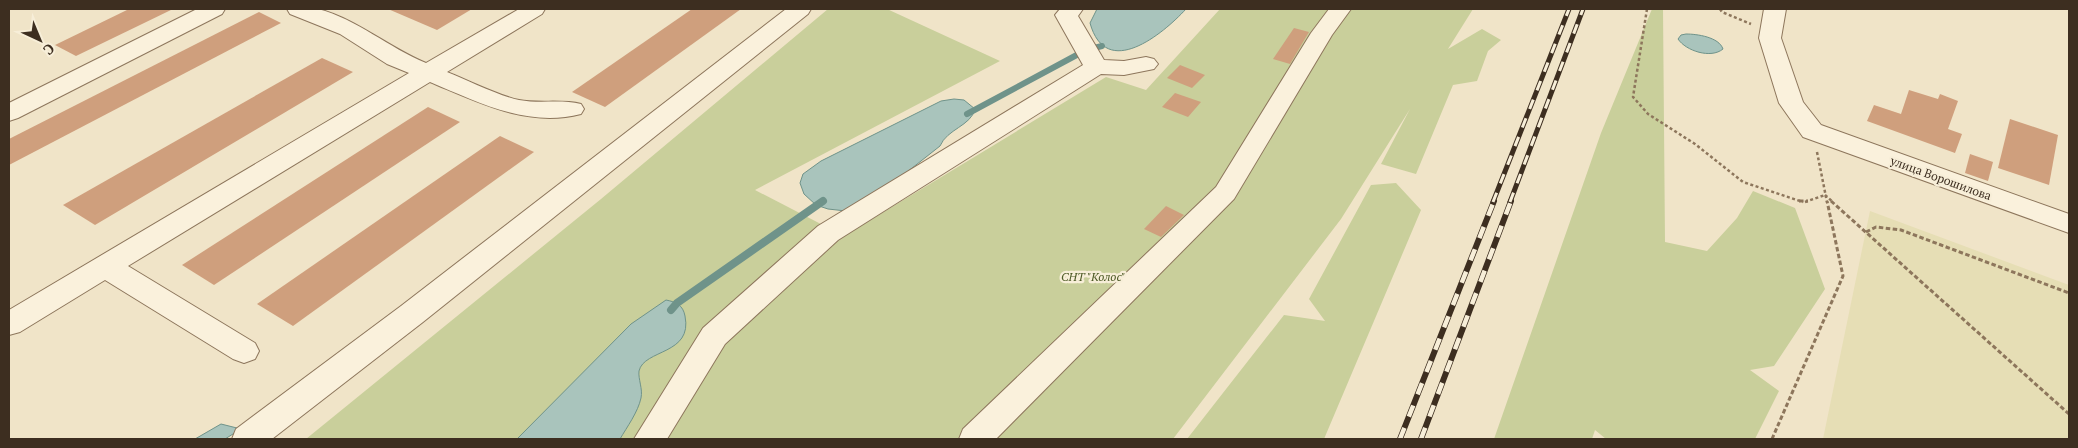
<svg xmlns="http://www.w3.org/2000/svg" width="2078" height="448" viewBox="0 0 2078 448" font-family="'PT Serif',serif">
<rect width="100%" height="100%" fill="#f0e4c8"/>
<path fill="#e6deb5" d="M 1870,211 L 2069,285 L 2069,439 L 1823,439 Z"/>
<g fill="#c9cf9b">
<path d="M 828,9 L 887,9 L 1000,61 L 755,190 L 844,236 L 1106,77 L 1146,90 L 1220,9 L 1473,9 L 1448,49 L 1482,29 L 1501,40 L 1488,51 L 1477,81 L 1453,85 L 1416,174 L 1381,164 L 1410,109 L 1341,219 L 1173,439 L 306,439 L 601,199 Z"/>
<path d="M 1652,9 L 1663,9 L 1665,242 L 1707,251 L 1737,218 L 1753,191 L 1795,208 L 1825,289 L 1774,366 L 1750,370 L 1779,391 L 1755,439 L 1606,439 L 1595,430 L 1592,439 L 1494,439 L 1601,133 Z"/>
<path d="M 1396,183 L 1421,210 L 1324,439 L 1187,439 L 1284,315 L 1325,321 L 1309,299 L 1371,185 Z"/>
</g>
<g fill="#a9c4bc" stroke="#6f938a">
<path d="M 1097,9 L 1186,9 C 1163,34 1106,81 1090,23 Z"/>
<path d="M 1686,34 C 1697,34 1719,37 1723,49 C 1711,59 1686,51 1678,39 L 1681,35 Z"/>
<path d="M 954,99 L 964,100 L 975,109 C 971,126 947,129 940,146 L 888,187 L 846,211 L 828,209 L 816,205 L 804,194 L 800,183 L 803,174 L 821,161 L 941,101 Z"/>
<path d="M 666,300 C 676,302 683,305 685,316 C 693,355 644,349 639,371 C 638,379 643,389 641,398 C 638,412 627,427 620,439 L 517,439 L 631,324 Z"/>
<path d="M 221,424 L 241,429 L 225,439 L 195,439 Z"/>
</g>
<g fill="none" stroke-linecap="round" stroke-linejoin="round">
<path stroke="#6f938a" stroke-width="6" d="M 967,114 L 1086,50 L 1102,46"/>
<path stroke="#6f938a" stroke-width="8" d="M 671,310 L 677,303 L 823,201"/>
</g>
<g fill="#cf9f7d">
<path d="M 129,9 L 173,9 L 76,56 L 55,45 Z"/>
<path d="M 388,9 L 472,9 L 437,30 Z"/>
<path d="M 692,9 L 741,9 L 605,107 L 572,92 Z"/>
<path d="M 259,12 L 281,23 L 9,165 L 9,139 Z"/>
<path d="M 1294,28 L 1309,32 L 1290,64 L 1273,59 Z"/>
<path d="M 322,58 L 353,72 L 95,225 L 63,205 Z"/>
<path d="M 1180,65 L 1205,75 L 1192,88 L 1167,78 Z"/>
<path d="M 1909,90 L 1938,99 L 1940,94 L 1958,101 L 1948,129 L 1962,134 L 1955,153 L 1867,121 L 1874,105 L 1901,114 Z"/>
<path d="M 1175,93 L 1201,102 L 1188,117 L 1162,107 Z"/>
<path d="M 428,107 L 460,122 L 214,285 L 182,265 Z"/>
<path d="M 2010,119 L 2058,135 L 2049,185 L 1998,168 Z"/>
<path d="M 500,136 L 534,152 L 293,326 L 257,304 Z"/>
<path d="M 1970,154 L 1993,162 L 1988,181 L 1965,173 Z"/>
<path d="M 1166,206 L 1184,215 L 1161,237 L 1144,229 Z"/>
</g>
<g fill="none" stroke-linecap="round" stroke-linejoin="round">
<g stroke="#8d765c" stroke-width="2">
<g id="minor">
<path d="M 197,9 L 225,9 L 222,14 L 18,118 L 9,121 L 9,103 Z"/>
<path d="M 287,9 C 296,8 309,7 318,9 C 357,19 389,48 426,63 L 519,9 L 545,9 L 542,14 L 447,72 C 467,80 499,96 519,100 C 540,104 561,99 581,104 L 584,109 L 581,114 C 527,128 478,102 430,82 L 128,266 L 255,343 L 259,351 L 255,359 L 244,363 L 233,359 L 105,280 L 20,332 L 9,335 L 9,310 L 409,73 L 387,64 L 340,34 L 290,14 Z"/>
<path d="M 786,9 L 811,9 L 808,14 L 423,322 L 272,439 L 232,439 L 236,429 L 401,306 Z"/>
<path d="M 1060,9 L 1083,9 L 1078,16 L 1104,60 L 1124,61 L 1146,57 L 1154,59 L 1158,64 L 1154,69 L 1124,75 L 1101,74 L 838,240 L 725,344 L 667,439 L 634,439 L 703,328 L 818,226 L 1083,65 L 1055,15 Z"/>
<path d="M 1329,9 L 1351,9 L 1332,35 L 1234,199 L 996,439 L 959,439 L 963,429 L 1216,187 L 1311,33 Z"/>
<path d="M 1764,9 L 1786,9 L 1781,38 L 1803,102 L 1821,125 L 2069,214 L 2069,233 L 1803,137 L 1779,103 L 1759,38 Z"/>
</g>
</g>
<g stroke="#8d765c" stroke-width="2.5" stroke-dasharray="3 2.5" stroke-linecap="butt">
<path d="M 1647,9 L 1633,97 L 1648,114 L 1695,144 L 1743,182 L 1803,202"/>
<path d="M 1720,9 L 1722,12 L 1751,24"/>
<path d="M 1817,152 L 1827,202"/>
<path d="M 1825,195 L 1833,202"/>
<path d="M 1805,202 L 1825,195"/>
</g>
<g stroke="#8d765c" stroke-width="3" stroke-dasharray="4.5 2.5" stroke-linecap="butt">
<path d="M 1799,201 L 1808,201"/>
<path d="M 1831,201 L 2069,414"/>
<path d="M 1866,232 L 1876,227 L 1901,230 L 2069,293"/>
<path d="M 1772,439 L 1843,276 L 1827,201"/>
</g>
<use href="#minor" fill="#faf1dc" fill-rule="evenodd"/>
<g stroke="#3d2e20" stroke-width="5">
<g id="rail-far1">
<path d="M 1493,202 L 1569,9"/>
<path d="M 1510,202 L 1583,9"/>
</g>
</g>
<g stroke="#3d2e20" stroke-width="6">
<g id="rail">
<path d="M 1400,439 L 1494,201"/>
<path d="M 1421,439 L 1511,201"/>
</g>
</g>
<use href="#rail-far1" stroke="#f7eed8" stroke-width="3" stroke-dasharray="10" stroke-linecap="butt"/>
<use href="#rail" stroke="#f7eed8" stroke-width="4.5" stroke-dasharray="12" stroke-linecap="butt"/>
</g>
<g text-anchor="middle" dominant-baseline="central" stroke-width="4.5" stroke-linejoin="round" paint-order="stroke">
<g font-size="12" fill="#3d2e20" stroke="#f7eed8">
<text transform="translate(1941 178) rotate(20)">улица Ворошилова</text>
</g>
<g font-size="12" font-style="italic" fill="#4d5a26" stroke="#f7eed8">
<text x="1093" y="276">СНТ "Колос"</text>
</g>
</g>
<rect width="2078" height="448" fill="none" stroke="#3d2e20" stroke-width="20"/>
<g transform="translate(40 40) rotate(136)" stroke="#f7eed8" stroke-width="4" paint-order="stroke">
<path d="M0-4L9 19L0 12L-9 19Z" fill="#3d2e20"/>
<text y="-8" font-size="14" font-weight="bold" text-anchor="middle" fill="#3d2e20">С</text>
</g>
</svg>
